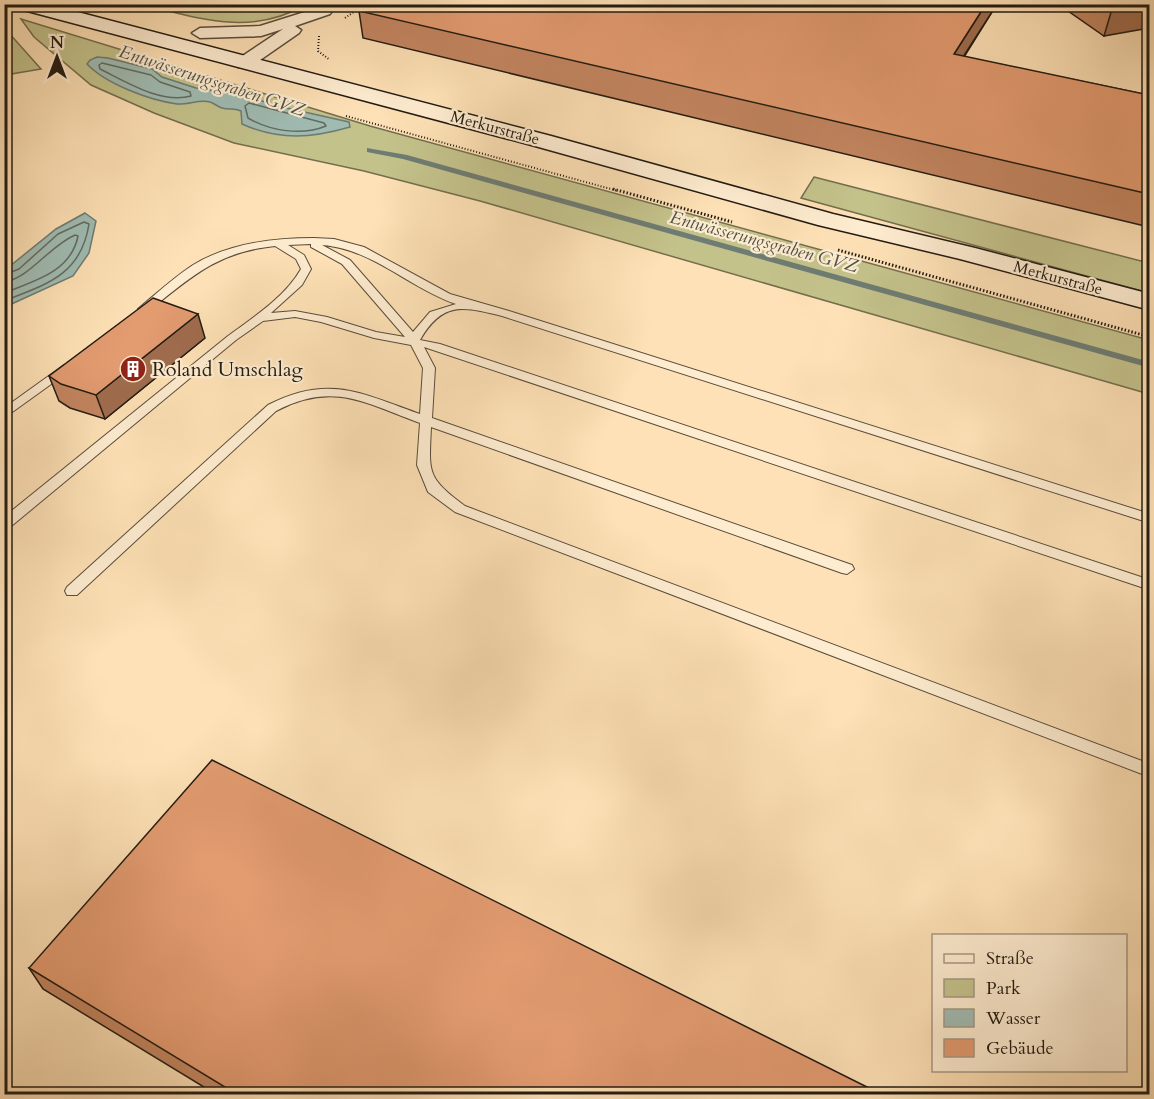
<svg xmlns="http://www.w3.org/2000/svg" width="1154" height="1099" viewBox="0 0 1154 1099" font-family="Cardo,serif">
<rect width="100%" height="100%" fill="#fee1b6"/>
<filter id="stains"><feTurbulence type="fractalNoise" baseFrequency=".00333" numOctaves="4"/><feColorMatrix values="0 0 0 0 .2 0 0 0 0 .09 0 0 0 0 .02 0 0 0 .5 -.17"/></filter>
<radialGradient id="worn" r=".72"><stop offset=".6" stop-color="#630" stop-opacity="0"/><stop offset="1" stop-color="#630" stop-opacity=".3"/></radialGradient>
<g fill="#c4c28b" stroke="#746e4e" stroke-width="1.5">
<path d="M 145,5 L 305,4 L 305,5 C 252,36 201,19 145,5 Z"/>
<path d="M 21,19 L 370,126 L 1149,340 L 1149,394 L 480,201 L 364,171 L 234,143 L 154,113 L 91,85 L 34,37 Z"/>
<path d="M 5,20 L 8,32 L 41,69 L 5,75 Z"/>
<path d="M 814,177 L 1149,263 L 1149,293 L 801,198 Z"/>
</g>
<g fill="#a0bcb3" stroke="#6e7c73" stroke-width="1.5">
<path d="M 97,57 L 108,58 L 152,69 L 162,77 L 196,88 L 242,95 L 282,107 L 349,122 L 350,127 C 312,138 280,141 242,124 L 241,111 C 234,108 229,110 222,108 C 218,107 214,103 210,102 C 200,99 187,105 177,104 C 149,100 106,84 87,64 L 90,60 Z"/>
<path d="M 85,213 L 96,221 L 89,253 L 73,276 L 5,307 L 5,270 L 56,229 Z"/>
</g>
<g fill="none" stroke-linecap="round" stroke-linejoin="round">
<g stroke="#626c62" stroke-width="1.5">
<path d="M 102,63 L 151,75 L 160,82 L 190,92 L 191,96 C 161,104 126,82 100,69 L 99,65 Z"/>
<path d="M 249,103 L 324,123 L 326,126 C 302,136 270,131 248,118 L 245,106 Z"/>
<path d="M 4,275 L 19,269 L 58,234 L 84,222 L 89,224 C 81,275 47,284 4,301"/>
<path d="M 4,282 C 30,278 48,247 75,235 L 78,236 C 71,272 34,281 4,293"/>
</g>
<path fill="#6e7c73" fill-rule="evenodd" d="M 367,148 L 407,155 L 1150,362 L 1150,368 L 403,159 L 367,152 Z"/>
<g stroke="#5a4c3b" stroke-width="2">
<g id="lane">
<path d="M 314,238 L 334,239 L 364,247 L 450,294 L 509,311 L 1150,514 L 1150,523 L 502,316 C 464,307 443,300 420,340 L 440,344 L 1150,580 L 1150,590 L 424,347 L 435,368 L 432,418 L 852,565 L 854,569 L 847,574 L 842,573 L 431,427 C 429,473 426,477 465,506 L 1150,764 L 1150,777 L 455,512 L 428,492 L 417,465 L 420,423 C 365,403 333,381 276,411 L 77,595 L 67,595 L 65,591 L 67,587 L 268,405 C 328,374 361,393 420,414 L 423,368 L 411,345 L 374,338 L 321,322 L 295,317 L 263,321 L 236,340 L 9,528 L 4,530 L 4,517 L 228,336 C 254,317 285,297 301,269 L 296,259 L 275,246 C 216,252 190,278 146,313 L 138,313 L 138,309 C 156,294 173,278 193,265 C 229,243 273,238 314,238 ZM 311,244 L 311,247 L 342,264 L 405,337 L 376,332 L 327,317 L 295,311 L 271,313 L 302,285 L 311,269 L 304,255 L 288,245 ZM 322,245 C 373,249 409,288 456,304 L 430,312 L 413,332 L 350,260 Z"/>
<path d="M 64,365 L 68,366 L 70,369 L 68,372 L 4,418 L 4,408 Z"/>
</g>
</g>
<g stroke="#5a4c3b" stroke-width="3">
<path id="street" d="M 324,6 L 330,8 L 332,11 L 330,14 L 295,26 L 301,30 L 299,33 L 250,67 L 238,67 L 236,63 L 238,59 L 283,29 L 261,36 L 200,38 L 192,33 L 200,28 L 260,26 Z"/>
</g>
<g stroke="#231b12" stroke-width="3">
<path id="secondary" d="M 14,4 L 47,4 L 551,136 L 833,214 L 975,248 L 1150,294 L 1150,310 L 960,259 L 818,225 L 535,146 L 16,8 Z"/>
</g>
<g stroke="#231b12" stroke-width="2" stroke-dasharray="1 2" stroke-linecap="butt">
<path d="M 345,18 L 365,4"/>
<path d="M 319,36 L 318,51 L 330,60"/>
<path d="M 346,116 L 618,191"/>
</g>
<g stroke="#231b12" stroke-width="3" stroke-dasharray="1.5 2" stroke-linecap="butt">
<path d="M 613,189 L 732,222"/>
<path d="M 838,250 L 1150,337"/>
</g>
<use href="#lane" fill="#feecd0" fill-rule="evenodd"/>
<use href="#street" fill="#feecd0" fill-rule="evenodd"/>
<use href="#secondary" fill="#feecd0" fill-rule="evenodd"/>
</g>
<g fill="#c38560" stroke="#231b12" stroke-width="1.5">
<path d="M 1058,4 L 1149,4 L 1104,36 Z"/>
<path d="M 359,11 L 992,12 L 964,57 L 1149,95 L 1149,227 L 363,38 Z"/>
<path d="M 205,338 L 105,419 L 70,408 L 59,401 L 49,376 Z"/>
<path d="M 29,968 L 883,1095 L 217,1095 L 43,989 Z"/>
</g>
<g fill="#9f6c4e" stroke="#231b12" stroke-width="1.5">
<path d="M 986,4 L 994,4 L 992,12 L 947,82 L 954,54 Z"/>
<path d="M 1139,4 L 1149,4 L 1149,28 L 1104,36 L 1112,9 Z"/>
<path d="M 198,314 L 205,338 L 105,419 L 96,395 Z"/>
</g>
<g fill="#e39b70" stroke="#231b12" stroke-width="1.5">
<path d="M 369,4 L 986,4 L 954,54 L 1149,95 L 1149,194 L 359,11 Z"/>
<path d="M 1105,4 L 1139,4 L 1112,9 Z"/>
<path d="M 153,298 L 198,314 L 96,395 L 61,384 L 49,376 Z"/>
<path d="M 212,760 L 883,1095 L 238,1095 L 29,968 Z"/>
</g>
<defs>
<g id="building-disc" transform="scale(1.35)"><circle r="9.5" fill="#8f2418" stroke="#feecd0"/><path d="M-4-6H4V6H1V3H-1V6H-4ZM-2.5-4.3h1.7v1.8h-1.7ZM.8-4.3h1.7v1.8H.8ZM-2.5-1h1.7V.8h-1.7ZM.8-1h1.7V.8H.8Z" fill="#fff"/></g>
</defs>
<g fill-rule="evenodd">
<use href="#building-disc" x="133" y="369"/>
</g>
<g text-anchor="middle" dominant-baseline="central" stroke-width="4.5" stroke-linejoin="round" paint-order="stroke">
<g font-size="16" fill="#231b12" stroke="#feecd0">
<text transform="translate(495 128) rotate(15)">Merkurstraße</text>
<text transform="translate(1058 278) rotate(15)">Merkurstraße</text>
</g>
<g font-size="18" font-style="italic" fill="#4f534a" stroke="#feecd0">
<text transform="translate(212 81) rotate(18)">Entwässerungsgraben GVZ</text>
<text transform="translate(764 242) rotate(15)">Entwässerungsgraben GVZ</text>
</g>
<g font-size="20" fill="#231b12" stroke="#feecd0" text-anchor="start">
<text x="152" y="369">Roland Umschlag</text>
</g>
</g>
<rect width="1154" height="1099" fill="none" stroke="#fee1b6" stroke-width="24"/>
<rect x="6" y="6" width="1142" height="1087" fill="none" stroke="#231b12" stroke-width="3"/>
<rect x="12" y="12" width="1130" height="1075" fill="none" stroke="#231b12" stroke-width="1.5"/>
<rect x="932" y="934" width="195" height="138" fill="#feecd0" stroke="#a69884" stroke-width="1.5"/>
<rect x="944" y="954" width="30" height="9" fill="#feecd0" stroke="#a69884" stroke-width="1.5"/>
<text x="986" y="964" font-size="18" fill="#231b12">Straße</text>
<rect x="944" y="979" width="30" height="18" fill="#c4c28b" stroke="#a69884" stroke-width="1.5"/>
<text x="986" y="994" font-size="18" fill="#231b12">Park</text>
<rect x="944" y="1009" width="30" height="18" fill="#a0bcb3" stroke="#a69884" stroke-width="1.5"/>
<text x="986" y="1024" font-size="18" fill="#231b12">Wasser</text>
<rect x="944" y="1039" width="30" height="18" fill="#e39b70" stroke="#a69884" stroke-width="1.5"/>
<text x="986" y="1054" font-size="18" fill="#231b12">Gebäude</text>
<g transform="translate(57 57)" stroke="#feecd0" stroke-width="4.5" paint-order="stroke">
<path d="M0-4.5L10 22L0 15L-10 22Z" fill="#231b12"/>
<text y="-9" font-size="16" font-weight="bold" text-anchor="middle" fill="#231b12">N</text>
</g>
<rect width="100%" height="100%" filter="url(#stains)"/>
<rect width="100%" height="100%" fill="url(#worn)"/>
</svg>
